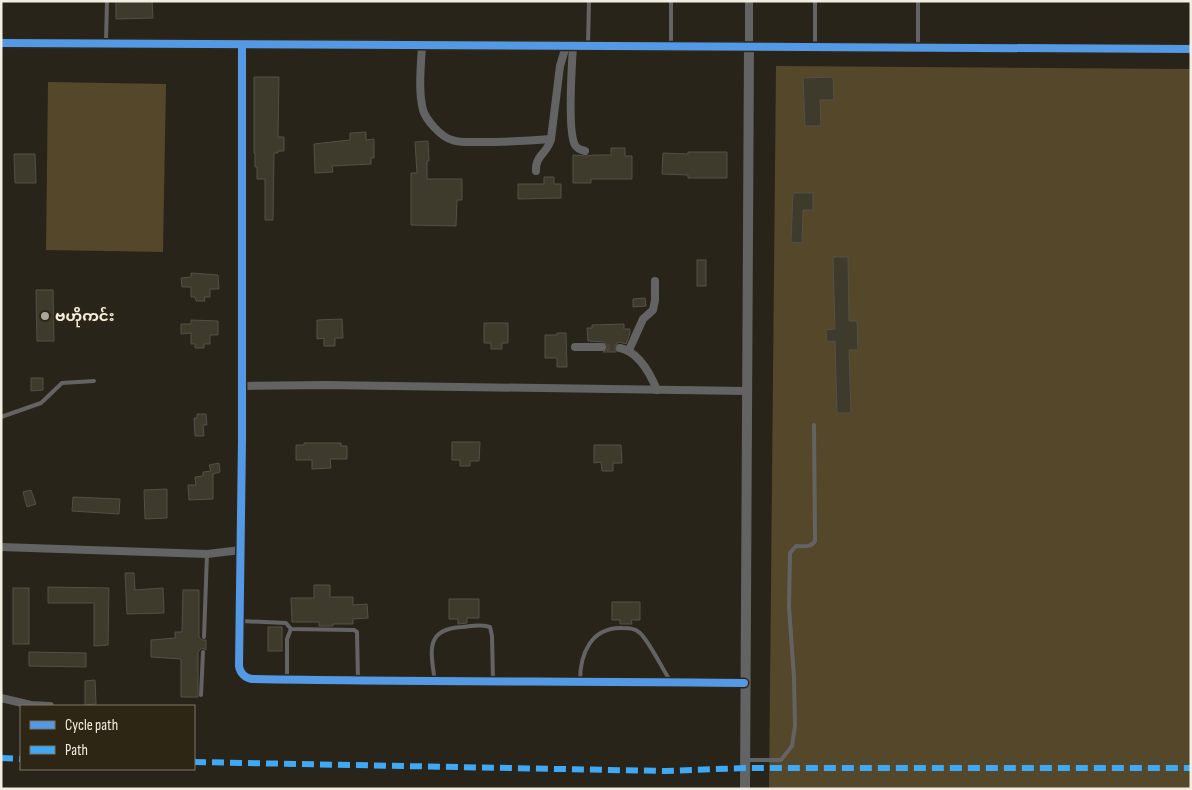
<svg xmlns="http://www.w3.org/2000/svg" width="1192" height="790" viewBox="0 0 1192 790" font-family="'Sofia Sans Condensed','Noto Sans Myanmar',sans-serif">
<rect width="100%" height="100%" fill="#28241a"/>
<g fill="#54472a">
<path d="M 776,66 L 1191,69 L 1191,789 L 769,789 Z"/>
<path d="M 48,82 L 166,84 L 163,252 L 46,250 Z"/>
</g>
<g fill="#3e3a2c" stroke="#545047">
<path d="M 116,1 L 152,1 L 153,18 L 116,19 Z"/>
<path d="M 254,77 L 279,77 L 278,137 L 284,137 L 284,151 L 278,151 L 278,153 L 274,153 L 273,220 L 265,220 L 265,179 L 257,179 L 257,167 L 255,167 L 255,153 L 254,153 Z"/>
<path d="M 833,77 L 834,100 L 820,100 L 821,126 L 805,126 L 803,78 Z"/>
<path d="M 366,132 L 366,140 L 374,139 L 374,158 L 371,158 L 371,164 L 332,166 L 333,172 L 315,173 L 314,144 L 350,140 L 350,133 Z"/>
<path d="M 428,141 L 429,161 L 427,161 L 427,179 L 462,179 L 462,200 L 457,200 L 456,226 L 411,225 L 411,173 L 417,173 L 415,142 Z"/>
<path d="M 611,148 L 625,148 L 625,156 L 632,156 L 632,179 L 591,179 L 591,183 L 573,183 L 573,155 L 586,156 L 594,155 L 611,155 Z"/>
<path d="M 688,152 L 727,152 L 727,178 L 688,178 L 688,175 L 662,174 L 663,153 L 688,154 Z"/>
<path d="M 14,154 L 35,154 L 36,183 L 15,183 Z"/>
<path d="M 544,177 L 554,177 L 554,184 L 561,184 L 561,198 L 518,199 L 518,184 L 544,184 Z"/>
<path d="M 793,193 L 813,193 L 813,210 L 803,210 L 802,243 L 791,242 Z"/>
<path d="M 833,257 L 848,257 L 849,321 L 857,321 L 858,350 L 849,350 L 851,413 L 837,413 L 835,341 L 827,342 L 826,330 L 835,329 Z"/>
<rect x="697" y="260" width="9" height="26"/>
<path d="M 191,273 L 218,275 L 219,289 L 210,289 L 210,297 L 204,297 L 205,301 L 196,301 L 195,297 L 191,297 L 191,287 L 182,287 L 181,278 L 191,277 Z"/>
<path d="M 36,290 L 53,290 L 54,341 L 37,341 Z"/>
<path d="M 645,298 L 646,306 L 633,307 L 633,299 Z"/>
<path d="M 342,319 L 343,338 L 335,338 L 335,346 L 324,346 L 324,338 L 317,339 L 317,320 Z"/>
<path d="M 191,320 L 218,321 L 218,335 L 210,335 L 210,344 L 204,344 L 204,348 L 195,348 L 195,344 L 191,344 L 191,333 L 181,334 L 181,324 L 191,324 Z"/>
<path d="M 484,323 L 508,323 L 508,343 L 502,343 L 502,349 L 491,349 L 491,343 L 484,343 Z"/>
<path d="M 624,324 L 624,329 L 630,329 L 630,333 L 626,344 L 619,342 L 616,344 L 614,349 L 616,352 L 603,352 L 608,347 L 604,342 L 588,341 L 587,328 L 592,328 L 592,325 Z"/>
<path d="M 557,333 L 566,333 L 567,367 L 557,367 L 557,358 L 545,358 L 545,335 L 557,335 Z"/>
<path d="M 31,378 L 43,378 L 43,390 L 31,391 Z"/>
<path d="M 197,414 L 206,414 L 207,425 L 203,425 L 204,436 L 195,436 L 194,418 L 197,418 Z"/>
<path d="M 452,442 L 480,442 L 479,461 L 470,461 L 470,466 L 460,466 L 460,460 L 452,460 Z"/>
<path d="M 304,443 L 341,443 L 341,446 L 347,446 L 347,459 L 330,459 L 331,468 L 312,469 L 312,460 L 296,460 L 296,445 L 304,445 Z"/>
<path d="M 594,445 L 621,445 L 622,463 L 613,463 L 613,471 L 602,471 L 601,462 L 594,463 Z"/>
<path d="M 219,463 L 220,472 L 213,474 L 213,499 L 189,500 L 188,485 L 196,485 L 195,477 L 203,476 L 203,472 L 211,471 L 209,465 Z"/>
<path d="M 167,489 L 167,518 L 145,519 L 144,490 Z"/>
<path d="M 31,490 L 36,504 L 27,507 L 23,492 Z"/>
<path d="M 73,497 L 120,499 L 119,514 L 72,511 Z"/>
<path d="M 125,573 L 134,573 L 135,590 L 163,588 L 164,613 L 127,614 Z"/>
<path d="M 314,585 L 330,585 L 330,597 L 353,597 L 353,605 L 367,604 L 368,618 L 353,619 L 353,624 L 333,624 L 333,626 L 319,626 L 319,622 L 292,622 L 291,598 L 314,598 Z"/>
<path d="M 48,587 L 109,588 L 108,645 L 94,646 L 94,603 L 48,603 Z"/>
<rect x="13" y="588" width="16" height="56"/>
<path d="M 183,590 L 199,590 L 199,637 L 202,640 L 206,640 L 206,650 L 202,648 L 198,652 L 198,697 L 181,697 L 181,659 L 151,657 L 151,640 L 175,638 L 175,632 L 182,632 Z"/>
<path d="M 449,599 L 479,599 L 479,618 L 467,618 L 467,623 L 458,624 L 458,619 L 449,619 Z"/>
<path d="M 612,602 L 640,602 L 640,620 L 631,620 L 632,624 L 620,624 L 620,620 L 612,620 Z"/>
<rect x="268" y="627" width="14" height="24"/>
<path d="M 29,652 L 86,653 L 86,667 L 29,666 Z"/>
<path d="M 95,680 L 96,704 L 85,705 L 85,681 Z"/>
</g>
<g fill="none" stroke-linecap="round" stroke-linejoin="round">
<path stroke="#464238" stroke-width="8" stroke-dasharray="8 4" stroke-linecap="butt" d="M 602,347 L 620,348"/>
<g stroke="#646364" stroke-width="4">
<path d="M 106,41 L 107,1"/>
<path d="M 588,44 L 589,1"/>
<path d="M 671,46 L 671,1"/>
<path d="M 815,46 L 815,1"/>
<path d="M 918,46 L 918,1"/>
<path d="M 1,417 L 41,403 L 62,383 L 94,381"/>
<path d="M 241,621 L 286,623 L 291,629 L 354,630 L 357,632 L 358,681"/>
<path d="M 204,637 L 207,554"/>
<path d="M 287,679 L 287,639 L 291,629"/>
<path d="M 580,681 C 580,654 591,627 622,628 C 628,628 635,628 640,633 C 649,641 663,670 671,682"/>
<path d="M 435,682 C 431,652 424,629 462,627 C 473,626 479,624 490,627 L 492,636 L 493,681"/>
<path d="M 201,695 L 203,652"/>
<path d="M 747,760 L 781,760 L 792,746 L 795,726 L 794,677 L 789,607 L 790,553 L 796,546 C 803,546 811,548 815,541 L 814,425"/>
</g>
<g stroke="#646364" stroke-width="8">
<path d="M 242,45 L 242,440 L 239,666 C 240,673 245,678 252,679 C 416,682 580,681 744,683"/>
<path d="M 422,45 C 421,66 418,90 423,110 C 426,120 441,137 452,140 C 460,143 470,142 479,142 C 503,142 527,141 551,139 L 560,66 L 566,46"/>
<path d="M 573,46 C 572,64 567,131 575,145 C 577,149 581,150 585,151"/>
<path d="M 749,47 L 749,1"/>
<path d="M 536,171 C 535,155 548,153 551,139"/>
<path d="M 575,347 L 602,347"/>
<path d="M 620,348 C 639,352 650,373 657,390"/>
<path d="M 629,350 L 643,319 L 653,310 L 655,300 L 655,281"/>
<path d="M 242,386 L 326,385 L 746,391"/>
<path d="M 1,547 L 207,554 L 241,550"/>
<path d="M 1,698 L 31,705 L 50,706"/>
</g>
<g stroke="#646364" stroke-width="10">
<path d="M 1,43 L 1191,49"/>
<path d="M 745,789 L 749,47"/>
</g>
<g stroke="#3fa9f5" stroke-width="6" stroke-dasharray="12 6" stroke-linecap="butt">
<path d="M 1,758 L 21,759"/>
<path d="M 194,762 L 665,771 L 745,768 L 1191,768"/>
</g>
<g stroke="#2e2614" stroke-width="11">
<g id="cycleway">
<path d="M 1,43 L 1191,49"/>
<path d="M 242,45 L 242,440 L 239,666 C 240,673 245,678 252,679 C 416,682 580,681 744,683"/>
</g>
</g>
<use href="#cycleway" stroke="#5399e6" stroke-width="8"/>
</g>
<circle fill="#aca79c" stroke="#2e2614" stroke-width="2" cx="45" cy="316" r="5"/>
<g text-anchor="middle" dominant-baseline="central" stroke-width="4.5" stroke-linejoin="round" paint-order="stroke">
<g font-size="15" font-weight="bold" fill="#f3eee2" stroke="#2e2614" text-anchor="start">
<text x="55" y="316">ဗဟိုကင်း</text>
</g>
</g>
<rect width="1192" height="790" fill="none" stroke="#f3eee2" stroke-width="5"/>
<rect x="20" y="705" width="175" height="65" fill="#2e2614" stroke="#7d7666"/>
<rect x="30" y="721" width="25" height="8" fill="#5399e6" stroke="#7d7666"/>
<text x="65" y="730" font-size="15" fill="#f3eee2">Cycle path</text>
<rect x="30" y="746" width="25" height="8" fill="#3fa9f5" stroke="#7d7666"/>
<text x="65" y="755" font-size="15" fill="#f3eee2">Path</text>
</svg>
